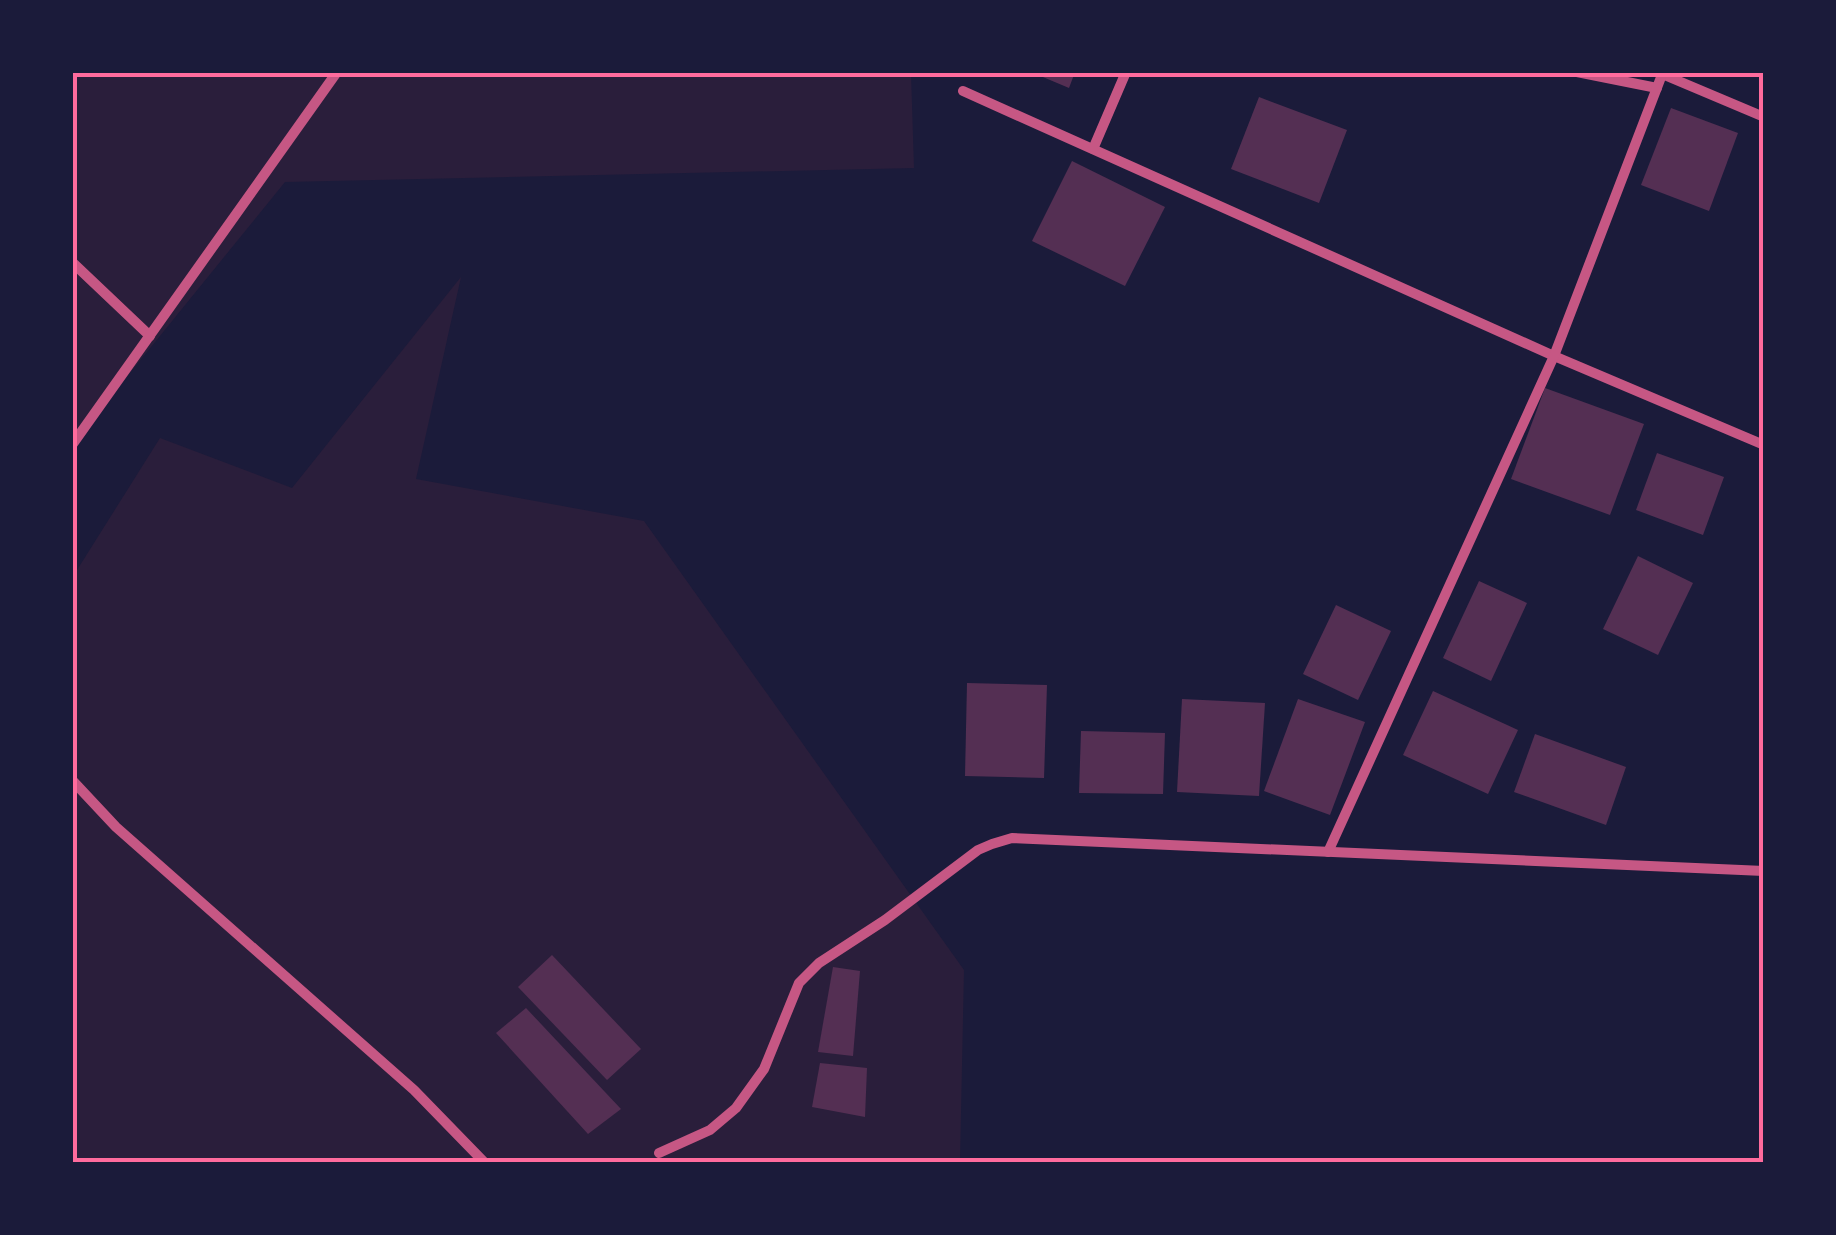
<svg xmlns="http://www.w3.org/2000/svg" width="1836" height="1235" viewBox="0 0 1836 1235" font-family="'Work Sans',sans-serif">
<rect width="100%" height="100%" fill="#1b1b3a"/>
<g fill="#2a1e3b">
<path d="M 73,73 L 911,73 L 914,168 L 285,182 L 73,443 Z"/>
<path d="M 461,277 L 416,479 L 644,521 L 964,970 L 960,1162 L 73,1162 L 72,578 L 160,438 L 292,488 Z"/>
</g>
<g fill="#542f53">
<path d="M 1031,72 L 1075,72 L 1069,88 Z"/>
<path d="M 1259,97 L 1347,130 L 1319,203 L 1231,169 Z"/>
<path d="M 1671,108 L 1738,133 L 1709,211 L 1641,185 Z"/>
<path d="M 1072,161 L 1165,207 L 1125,286 L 1032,241 Z"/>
<path d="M 1545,388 L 1644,424 L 1610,515 L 1511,479 Z"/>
<path d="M 1657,453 L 1724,477 L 1703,535 L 1636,510 Z"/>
<path d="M 1638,556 L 1693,583 L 1658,655 L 1603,629 Z"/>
<path d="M 1479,581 L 1527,603 L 1491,681 L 1443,658 Z"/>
<path d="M 1336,605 L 1391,631 L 1358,700 L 1303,674 Z"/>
<path d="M 967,683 L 1047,685 L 1044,778 L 965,776 Z"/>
<path d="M 1433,691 L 1518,730 L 1488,794 L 1403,755 Z"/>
<path d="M 1182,699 L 1265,703 L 1259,796 L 1177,792 Z"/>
<path d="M 1298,699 L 1365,722 L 1330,815 L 1264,791 Z"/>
<path d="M 1081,731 L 1165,733 L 1163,794 L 1079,793 Z"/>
<path d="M 1535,734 L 1626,767 L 1606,825 L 1514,792 Z"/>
<path d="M 552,955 L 641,1049 L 607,1080 L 518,987 Z"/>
<path d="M 833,967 L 860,971 L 853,1056 L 818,1052 Z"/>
<path d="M 526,1008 L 621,1109 L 588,1134 L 496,1033 Z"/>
<path d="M 820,1063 L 867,1068 L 865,1117 L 812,1107 Z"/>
</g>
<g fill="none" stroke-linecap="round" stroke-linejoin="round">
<g stroke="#c65784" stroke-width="10">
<path d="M 1577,72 L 1657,88"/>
<path d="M 1662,74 L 1764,117"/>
<path d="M 963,91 L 1554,356 L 1764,445"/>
<path d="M 1093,149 L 1126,72"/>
<path d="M 72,262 L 150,336"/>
<path d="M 72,445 L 337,72"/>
<path d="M 72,780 L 116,827 L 414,1090 L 484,1162"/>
<path d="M 1328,852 L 1554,356 L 1663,72"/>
<path d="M 659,1153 L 710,1130 L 736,1108 L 764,1069 L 799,983 L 819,963 L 885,920 L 978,850 L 992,844 L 1012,838 L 1764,871"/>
</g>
</g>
<rect width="1836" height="1235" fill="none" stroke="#1b1b3a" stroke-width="150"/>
<rect x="75" y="75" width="1686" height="1085" fill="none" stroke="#ff6b9d" stroke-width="4"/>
</svg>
